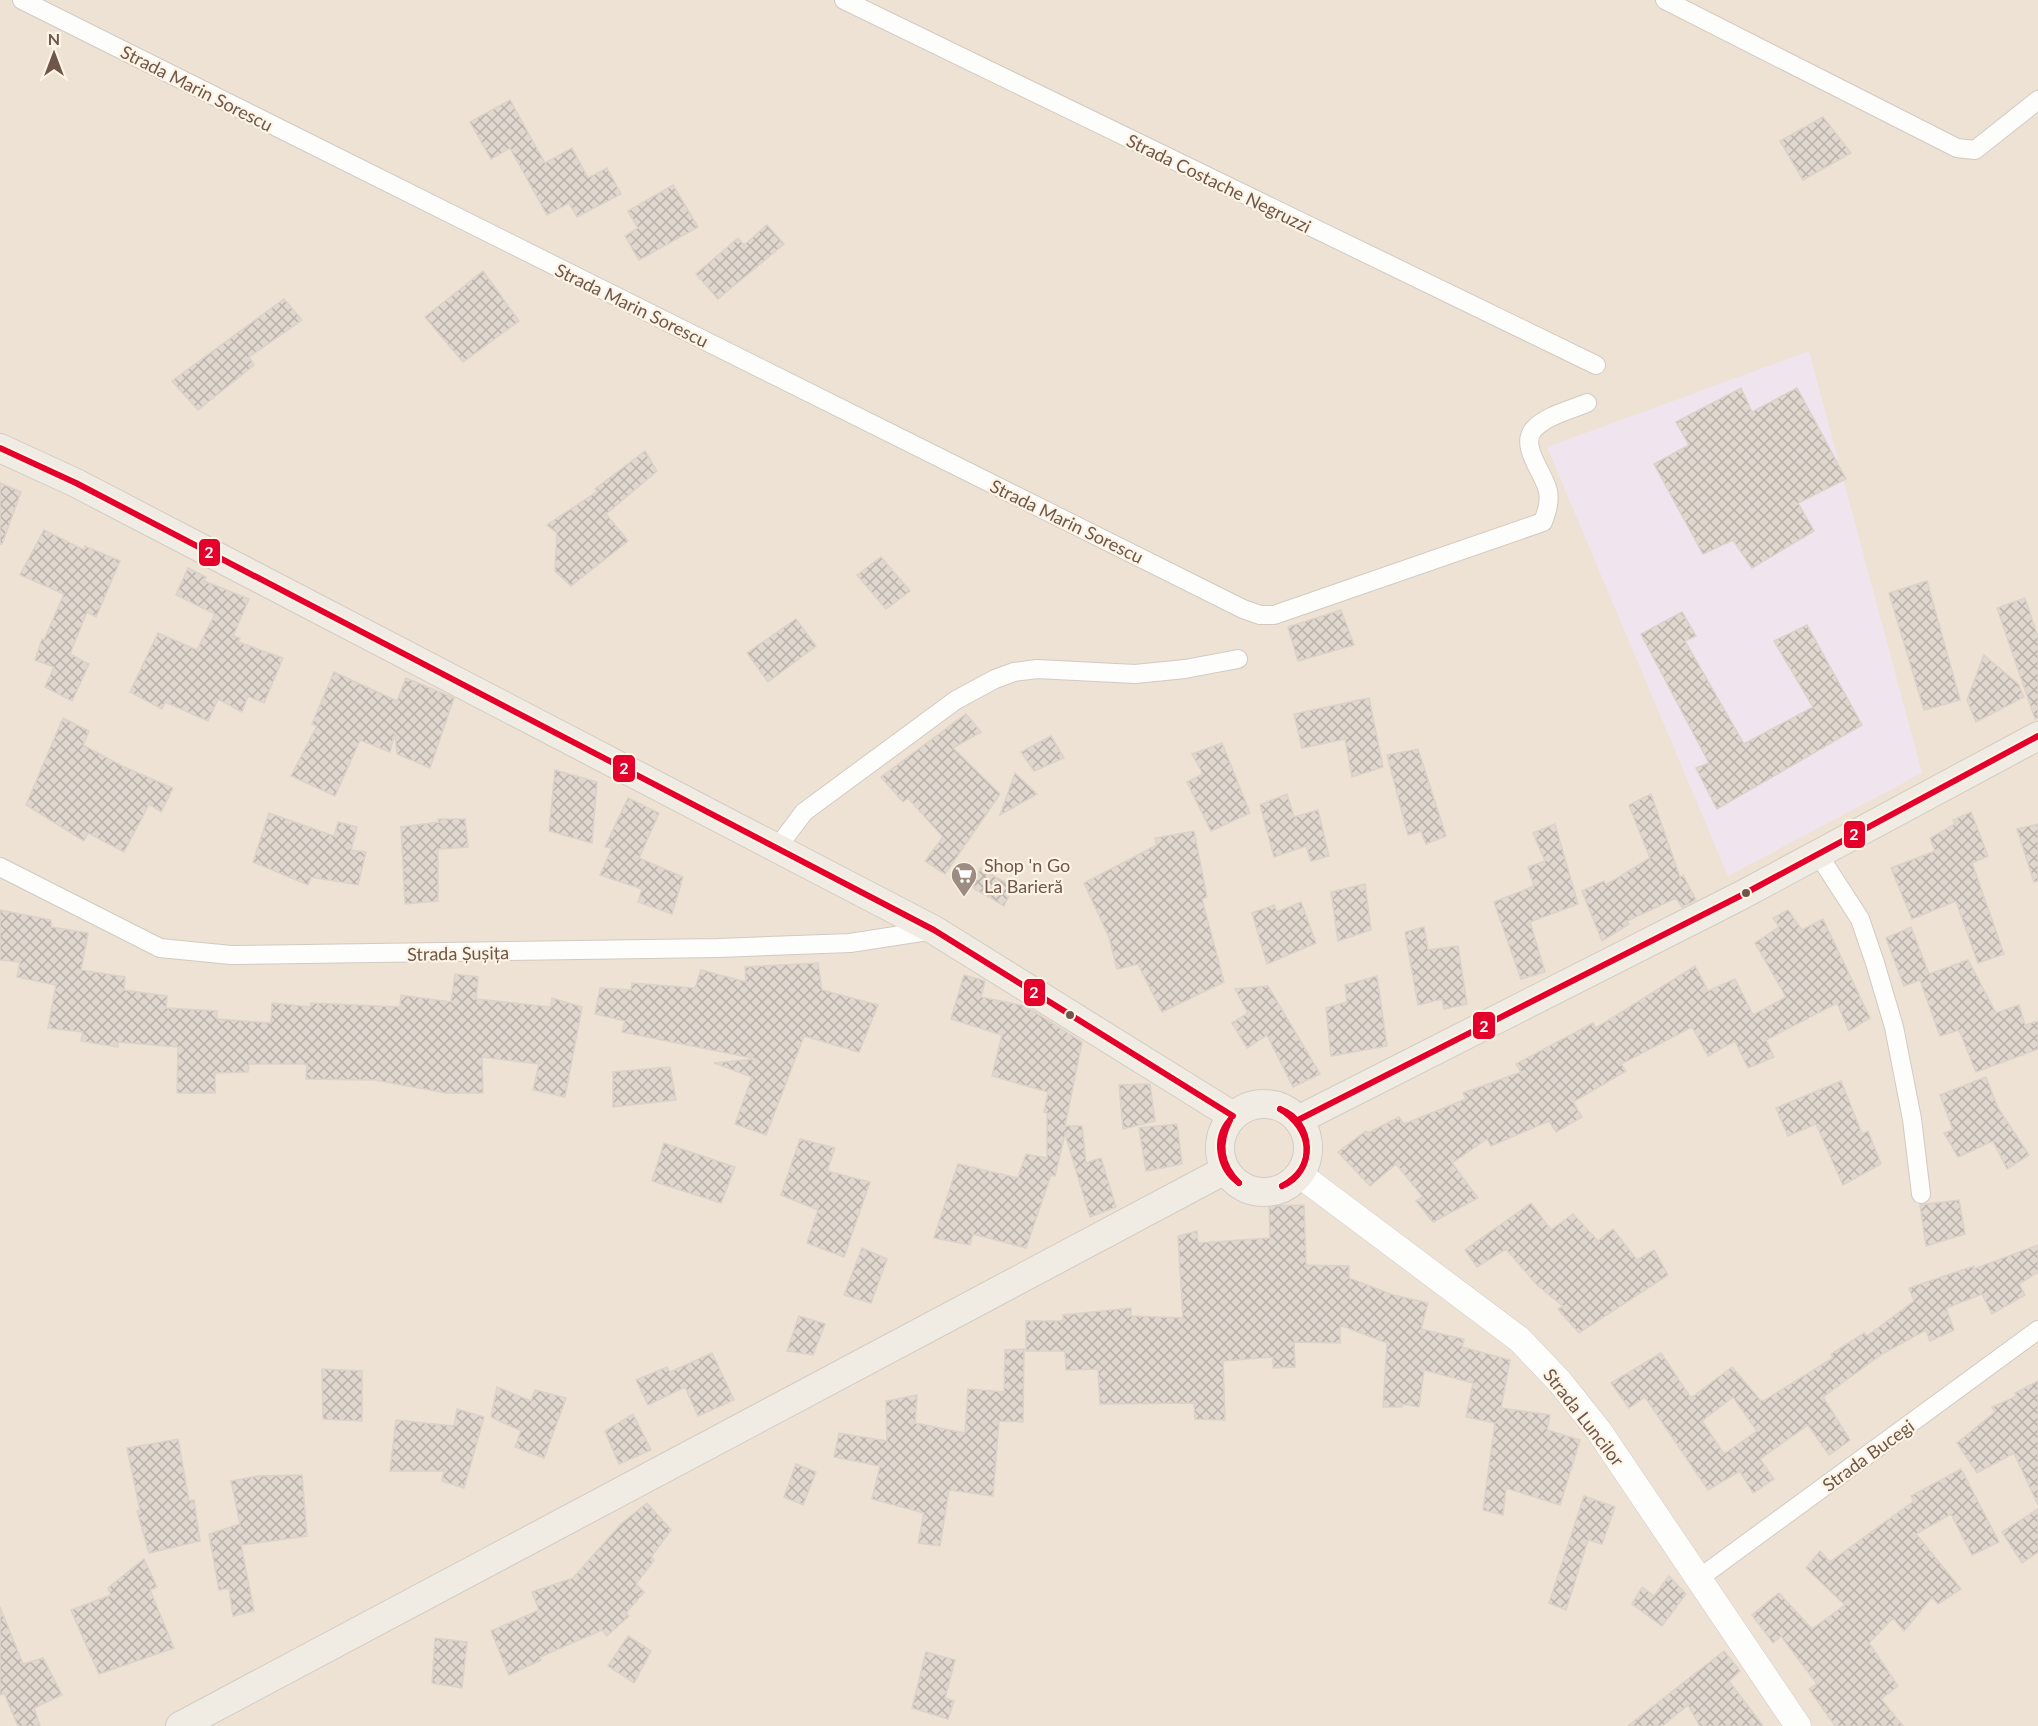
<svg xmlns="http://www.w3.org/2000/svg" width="2038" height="1726" viewBox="0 0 2038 1726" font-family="Lato,sans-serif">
<defs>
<pattern id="building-cross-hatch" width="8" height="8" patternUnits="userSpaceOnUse" patternTransform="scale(1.5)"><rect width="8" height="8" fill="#e0d7cf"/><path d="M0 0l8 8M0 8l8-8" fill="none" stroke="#bab1aa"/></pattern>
</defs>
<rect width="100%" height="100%" fill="#f4efe6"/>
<rect fill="#ede2d3" x="0" y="0" width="2038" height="1726"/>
<path fill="#f0e5ef" d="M 1809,351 L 1922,773 L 1728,876 L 1547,447 Z"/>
<g fill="url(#building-cross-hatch)" stroke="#dcd2c9" stroke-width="1.5" fill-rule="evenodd">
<path d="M 510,100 L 545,163 L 572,148 L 588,178 L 607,168 L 621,194 L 577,217 L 569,203 L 547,215 L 510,148 L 491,159 L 470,122 Z"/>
<path d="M 1823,117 L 1851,153 L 1803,180 L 1780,141 Z"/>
<path d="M 673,185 L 698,227 L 639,260 L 625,236 L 638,228 L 628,211 Z"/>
<path d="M 767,225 L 784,244 L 718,299 L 696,274 L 738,238 L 744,245 Z"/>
<path d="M 483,271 L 519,321 L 463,362 L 425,317 Z"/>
<path d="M 284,299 L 302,320 L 249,357 L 254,365 L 198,410 L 172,381 Z"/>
<path d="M 1741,388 L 1752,412 L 1797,388 L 1846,479 L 1798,503 L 1814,531 L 1752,568 L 1733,540 L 1703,554 L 1654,464 L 1689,445 L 1676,422 Z"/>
<path d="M 645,451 L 657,471 L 606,514 L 628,541 L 571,586 L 555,571 L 557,533 L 547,525 L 598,491 L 595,489 Z"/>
<path d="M 0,483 L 21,492 L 2,544 L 0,544 Z"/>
<path d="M 44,530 L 84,550 L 85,546 L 120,561 L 96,617 L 87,612 L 70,654 L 89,664 L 72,701 L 45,687 L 54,667 L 35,660 L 42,639 L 44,640 L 64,594 L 20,575 Z"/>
<path d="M 881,557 L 910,591 L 886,609 L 857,575 Z"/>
<path d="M 188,568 L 206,577 L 204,581 L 249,599 L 233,636 L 240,638 L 238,642 L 283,658 L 264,703 L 248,696 L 242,712 L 218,699 L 208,721 L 165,702 L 162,709 L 130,692 L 158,633 L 197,650 L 215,614 L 176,595 Z"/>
<path d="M 1927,581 L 1960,700 L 1924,710 L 1889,593 Z"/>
<path d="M 2025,598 L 2038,637 L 2038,718 L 2035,719 L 1997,608 Z"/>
<path d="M 1341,610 L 1354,645 L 1298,661 L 1288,627 Z"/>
<path d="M 1682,612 L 1696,636 L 1685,641 L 1744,744 L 1813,707 L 1774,641 L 1807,625 L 1862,725 L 1717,809 L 1696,768 L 1709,763 L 1641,634 Z"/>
<path d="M 796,619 L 816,646 L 768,682 L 747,653 Z"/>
<path d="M 1984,655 L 2018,684 L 2024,697 L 1976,722 L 1967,700 Z"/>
<path d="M 334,672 L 397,701 L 406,678 L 454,698 L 430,768 L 397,754 L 395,732 L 390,752 L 360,740 L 335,796 L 291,776 L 317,726 L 312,724 Z"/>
<path d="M 1369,698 L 1383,767 L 1352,777 L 1345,739 L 1302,748 L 1294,714 Z"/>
<path d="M 966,714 L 981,732 L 953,748 L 1000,794 L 945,874 L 925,861 L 943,837 L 908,798 L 903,802 L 881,777 Z"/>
<path d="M 63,718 L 89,731 L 83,745 L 122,766 L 173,788 L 161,812 L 149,804 L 124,852 L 88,833 L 84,841 L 26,805 Z"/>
<path d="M 1051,736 L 1064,758 L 1034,771 L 1021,752 Z"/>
<path d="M 1222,743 L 1250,813 L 1211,831 L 1187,782 L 1203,774 L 1192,754 Z"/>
<path d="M 1418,749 L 1446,836 L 1426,844 L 1421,831 L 1408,835 L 1387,755 Z"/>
<path d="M 555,770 L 597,782 L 592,843 L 549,831 Z"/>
<path d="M 1015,773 L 1037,794 L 1000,815 Z"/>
<path d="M 1287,794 L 1294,817 L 1318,810 L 1329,856 L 1311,861 L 1306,846 L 1274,857 L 1260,805 Z"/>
<path d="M 1651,794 L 1680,877 L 1683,875 L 1696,900 L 1682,907 L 1676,898 L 1627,921 L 1629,924 L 1602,941 L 1582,891 L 1604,881 L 1606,885 L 1650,858 L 1629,805 Z"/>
<path d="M 628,798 L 659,813 L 639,858 L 683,877 L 672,914 L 638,902 L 642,889 L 600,875 L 612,848 L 605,847 Z"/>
<path d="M 1971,812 L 1988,856 L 1972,863 L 2004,954 L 1978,963 L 1956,901 L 1912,919 L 1891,868 L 1935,851 L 1930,838 L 1955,824 L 1953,820 Z"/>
<path d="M 269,813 L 334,836 L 338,822 L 357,827 L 351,850 L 366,852 L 358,885 L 311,877 L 308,885 L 253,862 Z"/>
<path d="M 438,819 L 465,819 L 468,847 L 438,849 L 438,901 L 405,904 L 401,827 L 439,822 Z"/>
<path d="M 1555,824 L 1578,904 L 1530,922 L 1545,972 L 1521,979 L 1494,902 L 1534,886 L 1528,867 L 1545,861 L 1533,833 Z"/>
<path d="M 2038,824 L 2038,881 L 2034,882 L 2017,829 Z"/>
<path d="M 1194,831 L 1207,897 L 1202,899 L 1224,982 L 1162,1012 L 1138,964 L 1117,969 L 1109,937 L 1084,883 L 1157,845 L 1155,838 Z"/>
<path d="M 980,868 L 1013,887 L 1004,906 L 973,888 Z"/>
<path d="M 1365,884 L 1371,930 L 1338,941 L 1331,892 Z"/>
<path d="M 1301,902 L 1316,943 L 1267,964 L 1252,913 L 1274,905 L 1277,912 Z"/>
<path d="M 0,910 L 51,920 L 51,927 L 88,933 L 81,970 L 125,977 L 124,990 L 167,996 L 166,1008 L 217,1011 L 217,1019 L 271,1023 L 272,1003 L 311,1007 L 311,1003 L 400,1007 L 401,995 L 451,1002 L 455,974 L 478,977 L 476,999 L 551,1007 L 552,998 L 582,1007 L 565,1097 L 533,1090 L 539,1064 L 482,1057 L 483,1093 L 446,1093 L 375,1080 L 306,1079 L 307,1064 L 249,1064 L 248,1072 L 215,1073 L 215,1093 L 177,1093 L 178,1047 L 118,1042 L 118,1047 L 81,1041 L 83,1032 L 48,1028 L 56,985 L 17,977 L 20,962 L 0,960 Z"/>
<path d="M 1788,910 L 1802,930 L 1823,919 L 1870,1018 L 1849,1031 L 1837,1003 L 1766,1040 L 1774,1057 L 1748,1068 L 1735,1041 L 1708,1056 L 1692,1027 L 1621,1064 L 1626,1071 L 1573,1102 L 1582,1117 L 1556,1132 L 1549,1121 L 1491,1146 L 1487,1139 L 1452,1163 L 1478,1198 L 1433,1222 L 1416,1201 L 1423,1197 L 1396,1164 L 1370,1186 L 1338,1152 L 1366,1131 L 1368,1133 L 1399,1117 L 1404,1124 L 1466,1099 L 1463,1093 L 1521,1072 L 1516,1064 L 1593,1023 L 1596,1028 L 1695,966 L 1708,991 L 1735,979 L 1753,1015 L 1786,997 L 1755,943 L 1779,927 L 1773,918 Z"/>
<path d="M 1424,927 L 1428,950 L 1458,946 L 1467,1004 L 1444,1009 L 1442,999 L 1418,1005 L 1405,932 Z"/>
<path d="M 1911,927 L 1929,974 L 1968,960 L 1996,1013 L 2019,1005 L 2025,1025 L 2038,1021 L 2038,1049 L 1976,1072 L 1959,1030 L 1940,1036 L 1920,980 L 1904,986 L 1886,938 Z"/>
<path d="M 818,963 L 822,990 L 878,1005 L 859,1052 L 804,1036 L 766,1135 L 735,1124 L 752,1077 L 714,1063 L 757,1059 L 622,1032 L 625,1021 L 595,1014 L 600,988 L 631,990 L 632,983 L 695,988 L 701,970 L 746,982 L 745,967 Z"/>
<path d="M 964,975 L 985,981 L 981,997 L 1025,1006 L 1082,1042 L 1065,1126 L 1082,1126 L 1086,1163 L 1101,1158 L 1116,1207 L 1090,1217 L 1065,1134 L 1055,1176 L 1051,1175 L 1026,1248 L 973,1234 L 970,1245 L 934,1238 L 958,1164 L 1018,1178 L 1026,1154 L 1047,1158 L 1047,1113 L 1044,1112 L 1048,1092 L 992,1076 L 1002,1035 L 951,1019 Z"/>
<path d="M 1377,976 L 1387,1046 L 1331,1056 L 1326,1008 L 1347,1002 L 1345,985 Z"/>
<path d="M 1268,986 L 1320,1074 L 1293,1087 L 1267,1035 L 1247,1048 L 1232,1023 L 1248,1013 L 1235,989 Z"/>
<path d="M 670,1067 L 676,1100 L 613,1107 L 613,1072 Z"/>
<path d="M 1986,1077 L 1998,1108 L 2029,1155 L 2007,1169 L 1993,1141 L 1958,1157 L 1944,1133 L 1953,1130 L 1940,1095 Z"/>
<path d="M 1841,1081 L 1862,1134 L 1868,1131 L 1881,1164 L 1843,1185 L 1816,1124 L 1788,1136 L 1776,1108 Z"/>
<path d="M 1150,1084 L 1155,1121 L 1123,1129 L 1119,1085 Z"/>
<path d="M 1177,1124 L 1182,1164 L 1146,1171 L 1139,1128 Z"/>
<path d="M 800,1139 L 835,1148 L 827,1171 L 870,1182 L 844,1257 L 807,1243 L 818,1210 L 781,1195 Z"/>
<path d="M 664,1143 L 735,1167 L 721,1203 L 652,1181 Z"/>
<path d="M 1959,1200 L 1965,1234 L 1926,1246 L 1920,1205 Z"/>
<path d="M 1531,1203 L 1551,1230 L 1573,1214 L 1598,1241 L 1613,1229 L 1637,1260 L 1654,1250 L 1668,1275 L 1579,1333 L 1558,1309 L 1563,1306 L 1537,1285 L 1506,1249 L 1477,1267 L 1465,1250 Z"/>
<path d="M 1304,1205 L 1306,1265 L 1349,1266 L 1349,1278 L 1390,1294 L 1428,1303 L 1421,1329 L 1464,1339 L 1462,1347 L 1510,1360 L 1501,1408 L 1550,1415 L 1547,1430 L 1580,1440 L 1560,1505 L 1506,1488 L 1503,1515 L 1483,1510 L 1495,1423 L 1466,1417 L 1473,1383 L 1424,1370 L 1419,1407 L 1402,1404 L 1402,1407 L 1383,1407 L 1387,1343 L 1340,1325 L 1340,1343 L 1294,1342 L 1295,1367 L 1273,1368 L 1273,1357 L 1223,1361 L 1225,1420 L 1195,1419 L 1194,1403 L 1100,1404 L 1098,1369 L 1066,1370 L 1065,1351 L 1026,1351 L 1026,1321 L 1063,1321 L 1063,1315 L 1131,1308 L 1131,1316 L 1183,1318 L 1178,1236 L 1197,1231 L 1198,1243 L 1270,1238 L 1269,1206 Z"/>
<path d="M 2038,1245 L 2038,1272 L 2019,1284 L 2025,1295 L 1992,1314 L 1982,1294 L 1946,1308 L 1954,1330 L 1930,1341 L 1926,1330 L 1882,1354 L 1823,1397 L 1850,1440 L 1829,1455 L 1808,1425 L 1760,1459 L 1774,1479 L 1753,1493 L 1740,1471 L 1708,1490 L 1645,1397 L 1629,1408 L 1611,1383 L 1661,1353 L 1691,1398 L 1732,1367 L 1761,1401 L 1765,1400 L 1833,1358 L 1831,1354 L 1864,1333 L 1867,1336 L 1914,1301 L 1909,1288 L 1974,1266 L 1974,1269 ZM 1733,1397 L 1757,1431 L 1724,1454 L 1702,1421 Z"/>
<path d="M 862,1248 L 887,1259 L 871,1303 L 844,1295 Z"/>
<path d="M 799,1316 L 825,1324 L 813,1355 L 787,1351 Z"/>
<path d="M 1024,1349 L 1023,1422 L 999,1421 L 993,1496 L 949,1490 L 940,1546 L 918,1543 L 924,1513 L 872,1499 L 880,1466 L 834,1457 L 839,1433 L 887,1441 L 886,1401 L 917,1395 L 915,1423 L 965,1433 L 968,1389 L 1004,1392 L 1005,1350 Z"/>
<path d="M 712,1353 L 734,1400 L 698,1416 L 685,1387 L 648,1405 L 636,1380 L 667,1367 L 670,1372 Z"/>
<path d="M 322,1369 L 362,1371 L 362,1421 L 323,1419 Z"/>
<path d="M 2038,1381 L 2038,1505 L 2014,1453 L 1977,1473 L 1957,1443 L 1995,1412 L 1992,1407 L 2017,1396 L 2015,1393 Z"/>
<path d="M 497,1387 L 531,1401 L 535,1390 L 566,1398 L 544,1458 L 515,1447 L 521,1431 L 491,1417 Z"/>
<path d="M 457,1409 L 484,1417 L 464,1488 L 442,1481 L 444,1471 L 390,1471 L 396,1420 L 454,1426 Z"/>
<path d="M 633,1414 L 651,1450 L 619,1464 L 605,1431 Z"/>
<path d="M 178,1439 L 189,1501 L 194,1500 L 200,1541 L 149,1553 L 137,1511 L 140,1510 L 127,1448 Z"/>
<path d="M 796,1464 L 816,1472 L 803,1505 L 784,1497 Z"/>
<path d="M 1961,1469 L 1999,1542 L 1972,1555 L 1951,1514 L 1916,1534 L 1961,1589 L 1938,1604 L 1932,1597 L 1904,1631 L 1893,1618 L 1869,1643 L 1898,1686 L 1881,1699 L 1903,1726 L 1835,1726 L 1809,1689 L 1817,1684 L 1781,1636 L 1773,1643 L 1752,1615 L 1779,1593 L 1812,1629 L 1845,1605 L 1806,1568 L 1820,1551 L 1830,1562 L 1914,1501 L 1911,1496 Z"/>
<path d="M 302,1475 L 307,1536 L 241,1545 L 254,1611 L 233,1616 L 229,1588 L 219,1590 L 209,1534 L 240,1524 L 231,1481 L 258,1476 Z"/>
<path d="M 1584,1496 L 1615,1507 L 1602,1544 L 1588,1540 L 1566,1610 L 1549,1603 Z"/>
<path d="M 647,1503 L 671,1530 L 651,1557 L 654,1560 L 636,1584 L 644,1592 L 626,1613 L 629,1616 L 607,1636 L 602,1630 L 540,1657 L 541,1660 L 509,1675 L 491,1631 L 539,1610 L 532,1592 L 573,1578 L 621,1524 Z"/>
<path d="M 2038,1509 L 2038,1552 L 2022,1563 L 2002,1532 Z"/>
<path d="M 144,1559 L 157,1587 L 150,1590 L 174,1648 L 99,1674 L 71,1610 L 111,1595 L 108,1588 Z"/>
<path d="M 1669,1576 L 1686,1594 L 1662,1626 L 1632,1604 L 1642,1587 L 1654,1596 Z"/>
<path d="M 0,1607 L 23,1664 L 43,1658 L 62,1695 L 34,1708 L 40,1726 L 18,1726 L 4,1693 L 0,1695 Z"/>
<path d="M 628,1636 L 651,1651 L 634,1683 L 608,1666 Z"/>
<path d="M 435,1638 L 467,1642 L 462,1688 L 432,1683 Z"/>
<path d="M 1724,1651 L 1740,1671 L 1729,1681 L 1763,1726 L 1700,1726 L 1688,1705 L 1662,1726 L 1628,1726 Z"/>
<path d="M 926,1652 L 955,1660 L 945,1698 L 954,1701 L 948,1719 L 912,1708 Z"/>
</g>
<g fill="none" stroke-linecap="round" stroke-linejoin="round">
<g stroke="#d2cac2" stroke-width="20">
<g id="street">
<path d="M 22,0 L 1243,609 L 1260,615 L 1274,615 L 1543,522 C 1547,511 1550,502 1548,491 C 1544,473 1520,447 1533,430 C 1545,416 1570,410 1587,403"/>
<path d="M 844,0 L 1596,365"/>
<path d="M 1665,0 L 1957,148 L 1975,150 L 2038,100"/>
<path d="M 777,848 L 804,812 L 956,700 L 995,679 L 1014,672 L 1037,669 L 1135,674 L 1185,669 L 1238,659"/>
<path d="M 1818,854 L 1860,919 L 1875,963 L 1894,1027 L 1912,1119 L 1921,1194"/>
<path d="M 0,867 L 160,948 L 231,955 L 719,948 L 850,943 L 934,930"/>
<path d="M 1698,1579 L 2038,1330"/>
</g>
</g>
<g stroke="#d3cbc3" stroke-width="27">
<path id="secondary" d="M 1299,1174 L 1519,1339 L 1560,1382 L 1599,1431 L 1798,1726"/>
</g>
<g stroke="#d3cbc4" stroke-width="30">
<g id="primary">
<path d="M 0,448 L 76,483 L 934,930 L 1233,1116"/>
<circle cx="1264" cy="1148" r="44"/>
<path d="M 1298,1120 L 1740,896 L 2038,736"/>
<path d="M 180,1726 L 1225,1170"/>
</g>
</g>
<use href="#street" stroke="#fdfdfb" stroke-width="18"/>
<use href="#secondary" stroke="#fdfdfb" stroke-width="26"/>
<use href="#primary" stroke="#f1ece3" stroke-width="28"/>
<g stroke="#fdf4e6" stroke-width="10">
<g id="bus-1">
<path d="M 0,448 L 76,483 L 934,930 L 1233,1116"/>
<path d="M 1280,1109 C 1314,1121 1317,1172 1282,1186"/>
<path d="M 1280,1109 C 1312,1129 1318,1166 1282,1186"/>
<path d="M 1230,1120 C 1218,1144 1220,1164 1239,1183"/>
<path d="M 1230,1120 C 1213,1139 1219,1169 1239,1183"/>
<path d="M 1298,1120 L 1740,896 L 2038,736"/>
</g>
</g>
<use href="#bus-1" stroke="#e4002b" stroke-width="6"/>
</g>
<defs>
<g id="supermarket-pin" transform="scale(1.35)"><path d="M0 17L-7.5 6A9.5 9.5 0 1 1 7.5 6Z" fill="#9d8c81" stroke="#fdf4e6"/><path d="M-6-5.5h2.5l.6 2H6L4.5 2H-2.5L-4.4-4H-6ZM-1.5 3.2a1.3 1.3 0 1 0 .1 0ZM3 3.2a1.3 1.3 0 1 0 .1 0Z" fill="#fff"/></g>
</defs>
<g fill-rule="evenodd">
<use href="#supermarket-pin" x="964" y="875"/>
</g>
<g fill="#6e574a" stroke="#fdf4e6" stroke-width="2">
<circle cx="1746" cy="893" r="5"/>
<circle cx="1070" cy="1015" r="5"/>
</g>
<g text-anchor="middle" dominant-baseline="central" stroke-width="4.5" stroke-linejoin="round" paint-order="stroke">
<g font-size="18" fill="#6e574a" stroke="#fdf4e6">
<text transform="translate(197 88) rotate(27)">Strada Marin Sorescu</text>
<text transform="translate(1219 183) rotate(26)">Strada Costache Negruzzi</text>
<text transform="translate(632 305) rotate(26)">Strada Marin Sorescu</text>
<text transform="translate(1067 521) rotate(26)">Strada Marin Sorescu</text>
<text transform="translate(458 953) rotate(-1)">Strada Șușița</text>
<text transform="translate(1584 1417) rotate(52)">Strada Luncilor</text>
<text transform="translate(1868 1455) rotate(-36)">Strada Bucegi</text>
</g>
<g font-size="18" fill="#6e574a" stroke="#fdf4e6" text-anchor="start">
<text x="984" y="865">Shop 'n Go<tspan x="984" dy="21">La Barieră</tspan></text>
</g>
</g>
<g stroke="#fdf4e6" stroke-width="2">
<rect x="198" y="538" width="23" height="29" rx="6" fill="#e4002b"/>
<rect x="612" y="754" width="24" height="29" rx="6" fill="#e4002b"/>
<rect x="1843" y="820" width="23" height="29" rx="6" fill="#e4002b"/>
<rect x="1023" y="978" width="23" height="29" rx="6" fill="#e4002b"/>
<rect x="1472" y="1011" width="24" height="29" rx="6" fill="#e4002b"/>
</g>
<g font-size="16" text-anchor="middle" font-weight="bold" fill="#fff">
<text x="209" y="558">2</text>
<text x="624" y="774">2</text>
<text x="1854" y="840">2</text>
<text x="1034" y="998">2</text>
<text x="1484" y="1032">2</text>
</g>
<g transform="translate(54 54)" stroke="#fdf4e6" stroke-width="4.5" paint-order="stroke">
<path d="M0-4.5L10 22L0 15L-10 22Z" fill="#6e574a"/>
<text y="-9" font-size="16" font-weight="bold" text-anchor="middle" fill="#6e574a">N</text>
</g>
</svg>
